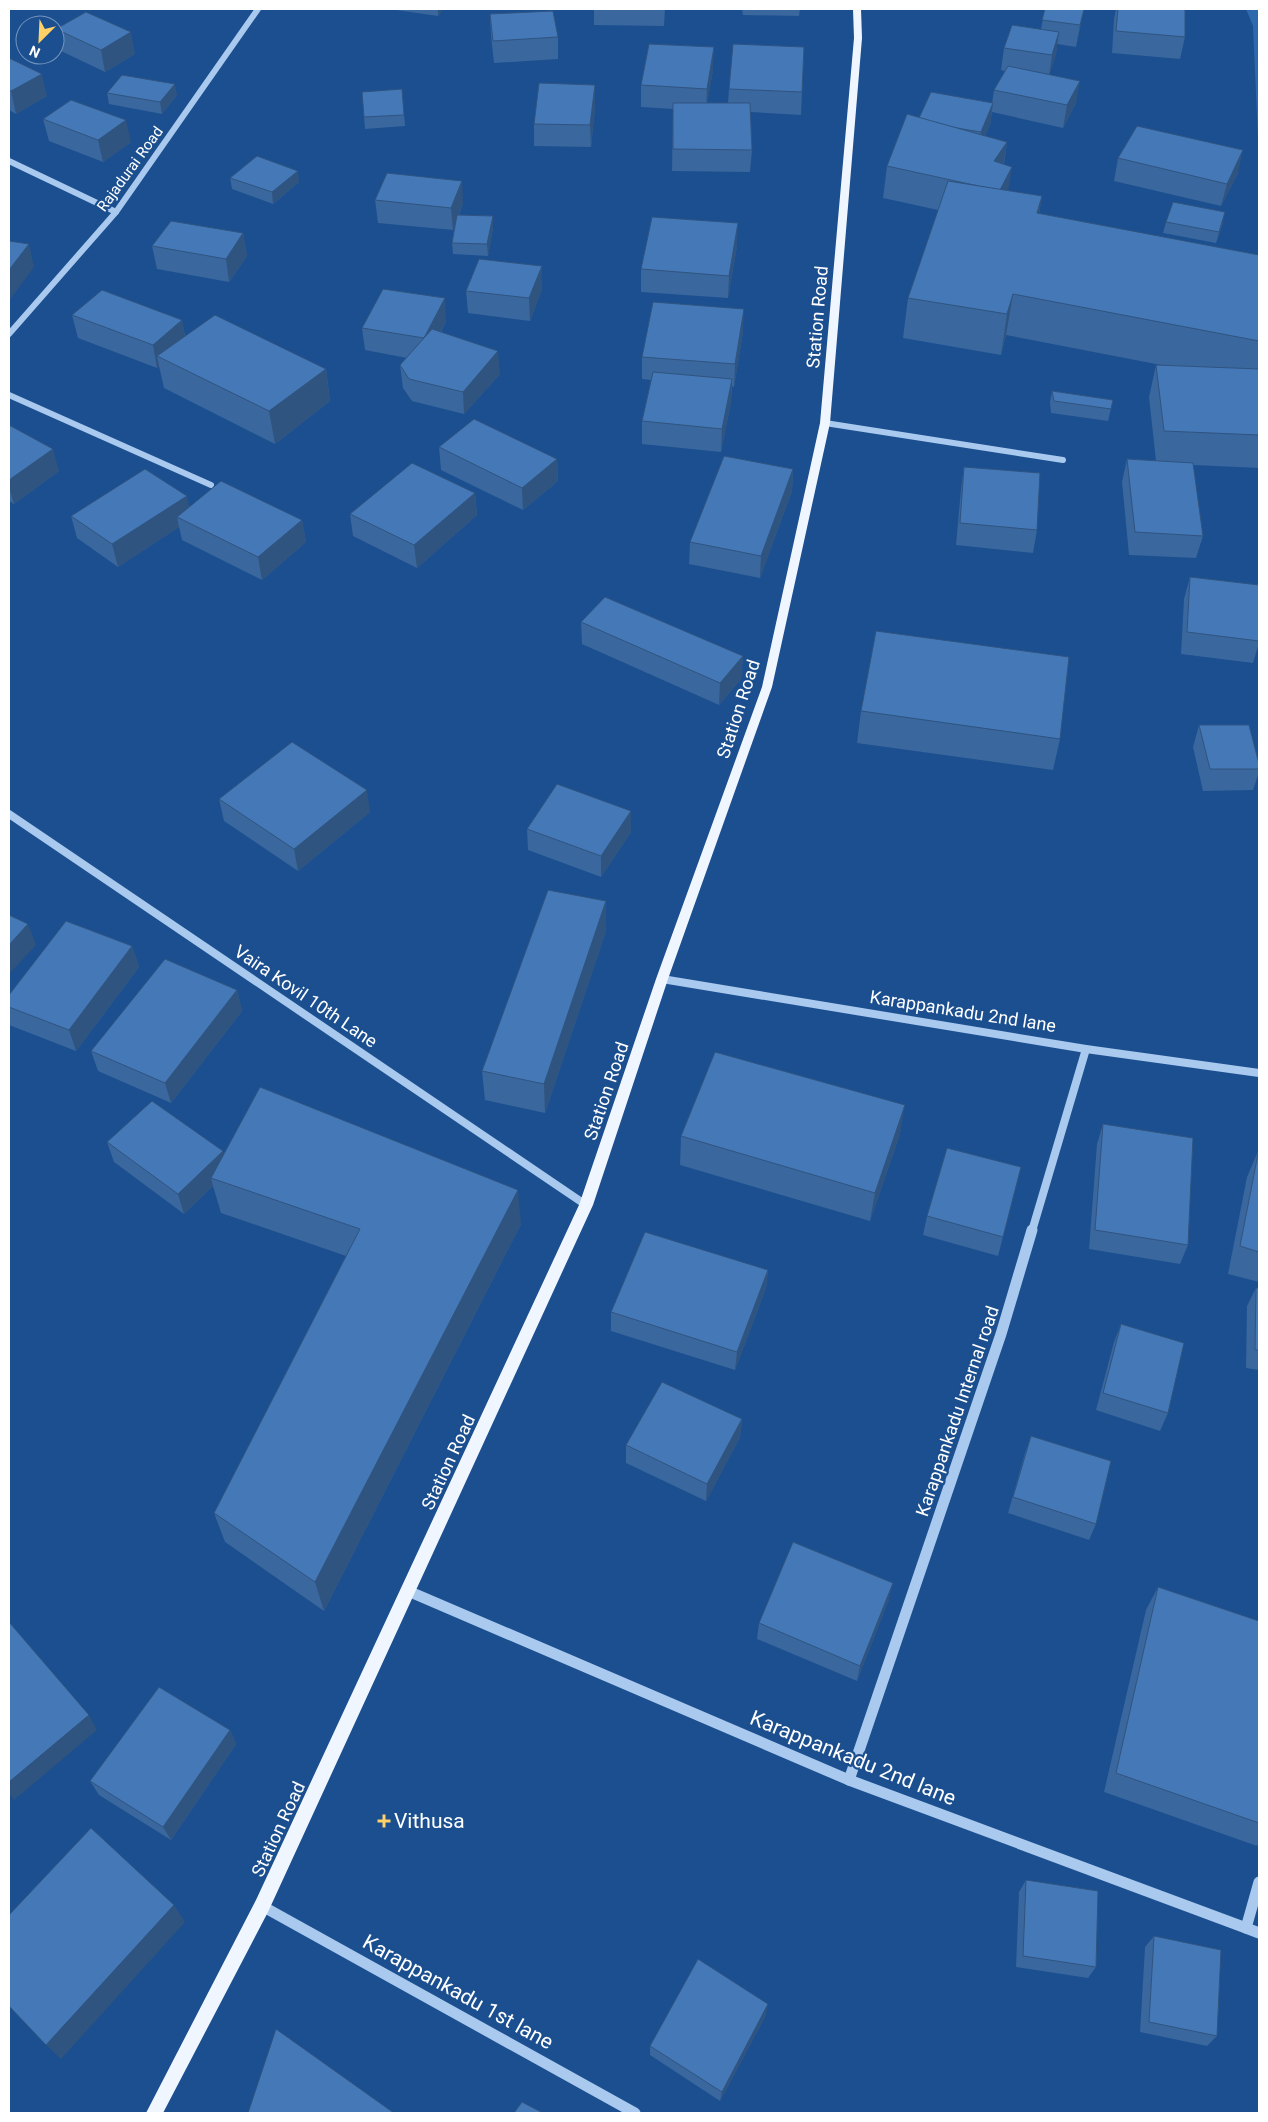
<svg xmlns="http://www.w3.org/2000/svg" width="1268" height="2122" viewBox="0 0 1268 2122" font-family="Roboto,sans-serif">
<rect width="100%" height="100%" fill="#1b4f8f"/>
<path fill="#2e69ad" d="M 1246,9 L 1259,9 L 1259,161 L 1253,26 Z"/>
<g fill="none" stroke-linecap="round" stroke-linejoin="round">
<g stroke="#a9c9ee" stroke-width="6">
<path d="M 9,161 L 116,212"/>
<path d="M 9,334 L 116,212 L 258,9"/>
<path d="M 9,395 L 211,485"/>
<path d="M 825,423 L 1063,460"/>
</g>
<g stroke="#a9c9ee" stroke-width="8">
<path d="M 9,814 L 586,1205"/>
<path d="M 662,979 L 1086,1049 L 1259,1073"/>
<path d="M 1032,1231 L 1086,1049"/>
</g>
<g stroke="#a9c9ee" stroke-width="11">
<path d="M 408,1591 L 849,1780 L 1246,1928 L 1259,1882"/>
<path d="M 849,1780 L 1001,1334 L 1032,1230"/>
<path d="M 262,1906 L 635,2113"/>
<path d="M 1246,1928 L 1259,1933"/>
</g>
<path fill="#f0f6ff" fill-rule="evenodd" d="M 853,9 L 861,9 L 862,38 L 830,423 L 772,687 L 668,979 L 593,1205 L 268,1912 L 163,2113 L 146,2113 L 256,1900 L 579,1205 L 656,979 L 762,687 L 820,423 L 854,38 Z"/>
</g>
<g fill="#3a679d">
<path d="M 389,9 L 443,9 L 438,16 Z"/>
<path d="M 594,9 L 665,9 L 664,26 L 594,25 Z"/>
<path d="M 742,9 L 800,9 L 799,16 L 743,15 Z"/>
<path d="M 1045,9 L 1084,9 L 1076,47 L 1057,44 L 1056,54 L 1049,75 L 1076,103 L 1063,128 L 992,112 L 990,125 L 985,136 L 1007,142 L 1004,164 L 1008,191 L 1042,196 L 1039,214 L 1259,255 L 1259,468 L 1193,465 L 1203,536 L 1196,558 L 1129,555 L 1122,482 L 1127,459 L 1156,461 L 1149,397 L 1156,365 L 1161,365 L 1006,335 L 1001,355 L 903,338 L 908,298 L 938,210 L 883,198 L 887,166 L 919,118 L 992,103 L 994,90 L 1005,71 L 1001,70 L 1004,48 L 1041,29 Z"/>
<path d="M 1116,9 L 1185,37 L 1180,59 L 1112,53 L 1114,19 Z"/>
<path d="M 490,14 L 558,37 L 558,59 L 494,63 L 491,36 Z"/>
<path d="M 56,29 L 135,54 L 105,72 L 61,51 Z"/>
<path d="M 804,47 L 801,115 L 750,112 L 752,150 L 750,172 L 672,171 L 673,109 L 641,107 L 641,85 L 713,70 L 707,103 L 728,103 L 729,89 Z"/>
<path d="M 9,58 L 47,96 L 16,114 L 9,110 Z"/>
<path d="M 402,89 L 405,126 L 365,129 L 364,117 Z"/>
<path d="M 107,93 L 177,95 L 162,114 L 109,104 Z"/>
<path d="M 595,107 L 591,147 L 534,146 L 534,124 Z"/>
<path d="M 43,119 L 131,142 L 103,162 L 49,141 Z"/>
<path d="M 1118,158 L 1238,173 L 1221,206 L 1114,181 Z"/>
<path d="M 230,178 L 299,182 L 273,204 L 232,189 Z"/>
<path d="M 375,200 L 463,203 L 459,215 L 493,216 L 493,228 L 488,256 L 453,254 L 452,243 L 455,224 L 453,230 L 378,223 Z"/>
<path d="M 1166,222 L 1223,223 L 1216,243 L 1163,233 Z"/>
<path d="M 243,233 L 247,256 L 229,282 L 157,269 L 152,246 Z"/>
<path d="M 737,246 L 728,298 L 641,292 L 641,269 Z"/>
<path d="M 542,289 L 530,321 L 468,313 L 466,291 Z"/>
<path d="M 72,315 L 182,320 L 185,336 L 326,369 L 330,401 L 275,444 L 164,388 L 159,366 L 157,368 L 78,338 Z"/>
<path d="M 446,321 L 441,332 L 500,374 L 464,414 L 412,401 L 403,388 L 400,365 L 407,358 L 365,350 L 362,328 Z"/>
<path d="M 743,332 L 734,387 L 732,386 L 731,402 L 721,452 L 642,444 L 642,421 L 651,380 L 642,379 L 642,357 Z"/>
<path d="M 1052,391 L 1113,400 L 1108,421 L 1051,413 L 1050,402 Z"/>
<path d="M 9,425 L 59,471 L 14,504 L 9,501 Z"/>
<path d="M 439,447 L 557,459 L 558,481 L 523,510 L 441,470 Z"/>
<path d="M 964,467 L 1037,530 L 1033,553 L 956,545 L 961,489 Z"/>
<path d="M 793,469 L 792,491 L 760,578 L 689,564 L 690,542 Z"/>
<path d="M 475,493 L 477,515 L 417,568 L 353,536 L 350,514 Z"/>
<path d="M 189,507 L 302,520 L 306,542 L 262,580 L 182,540 L 179,527 L 118,567 L 77,538 L 71,516 Z"/>
<path d="M 1190,577 L 1259,585 L 1259,643 L 1253,663 L 1181,654 L 1184,599 Z"/>
<path d="M 581,622 L 743,656 L 741,679 L 719,705 L 582,644 Z"/>
<path d="M 861,711 L 1060,739 L 1053,770 L 857,743 Z"/>
<path d="M 1199,725 L 1259,764 L 1259,772 L 1253,790 L 1203,791 L 1193,747 Z"/>
<path d="M 219,799 L 370,812 L 298,871 L 224,821 Z"/>
<path d="M 527,829 L 631,832 L 601,877 L 528,850 Z"/>
<path d="M 606,931 L 545,1113 L 485,1100 L 482,1071 Z"/>
<path d="M 132,946 L 139,967 L 76,1051 L 9,1025 L 9,995 Z"/>
<path d="M 237,990 L 242,1011 L 171,1103 L 98,1071 L 91,1051 Z"/>
<path d="M 1103,1124 L 1188,1245 L 1180,1264 L 1089,1249 L 1097,1144 Z"/>
<path d="M 900,1134 L 870,1221 L 680,1165 L 681,1136 Z"/>
<path d="M 107,1142 L 224,1154 L 521,1224 L 324,1611 L 225,1542 L 214,1513 L 346,1256 L 221,1213 L 213,1186 L 184,1214 L 114,1162 Z"/>
<path d="M 1259,1149 L 1259,1282 L 1228,1274 L 1247,1177 Z"/>
<path d="M 1021,1167 L 998,1256 L 923,1235 L 927,1216 Z"/>
<path d="M 768,1270 L 766,1288 L 735,1370 L 611,1331 L 611,1312 Z"/>
<path d="M 1256,1288 L 1259,1288 L 1259,1370 L 1246,1368 L 1247,1306 Z"/>
<path d="M 1121,1324 L 1168,1413 L 1160,1431 L 1096,1410 L 1114,1342 Z"/>
<path d="M 742,1419 L 740,1437 L 706,1501 L 626,1463 L 626,1445 Z"/>
<path d="M 1031,1436 L 1096,1524 L 1089,1540 L 1008,1513 L 1025,1453 Z"/>
<path d="M 1158,1587 L 1259,1621 L 1259,1843 L 1257,1846 L 1104,1792 L 1146,1610 Z"/>
<path d="M 889,1599 L 857,1681 L 757,1639 L 759,1623 Z"/>
<path d="M 230,1730 L 236,1744 L 171,1840 L 99,1795 L 90,1781 Z"/>
<path d="M 1026,1880 L 1096,1967 L 1088,1978 L 1016,1967 L 1019,1892 Z"/>
<path d="M 1154,1936 L 1217,2036 L 1207,2046 L 1140,2032 L 1145,1947 Z"/>
<path d="M 766,2015 L 720,2101 L 650,2055 L 650,2046 Z"/>
</g>
<g fill="#305480">
<path d="M 438,9 L 443,9 L 438,16 Z"/>
<path d="M 1084,9 L 1076,47 L 1080,25 Z"/>
<path d="M 131,32 L 135,54 L 105,72 L 101,50 Z"/>
<path d="M 1059,32 L 1056,54 L 1049,77 L 1052,55 Z"/>
<path d="M 714,47 L 713,70 L 706,111 L 707,89 Z"/>
<path d="M 42,74 L 47,96 L 16,114 L 11,91 Z"/>
<path d="M 1080,81 L 1076,103 L 1063,128 L 1067,105 Z"/>
<path d="M 175,84 L 177,95 L 162,114 L 160,102 Z"/>
<path d="M 595,85 L 595,107 L 591,147 L 590,125 Z"/>
<path d="M 993,103 L 990,125 L 977,154 L 981,132 Z"/>
<path d="M 126,120 L 131,142 L 103,162 L 98,140 Z"/>
<path d="M 1007,142 L 1002,174 L 994,161 Z"/>
<path d="M 1243,150 L 1238,173 L 1221,206 L 1227,184 Z"/>
<path d="M 1012,167 L 1007,199 L 999,190 Z"/>
<path d="M 298,171 L 299,182 L 273,204 L 272,192 Z"/>
<path d="M 462,181 L 463,203 L 453,230 L 451,208 Z"/>
<path d="M 1042,196 L 1035,236 L 1037,213 Z"/>
<path d="M 1225,212 L 1223,223 L 1216,243 L 1219,232 Z"/>
<path d="M 493,216 L 493,228 L 488,256 L 487,244 Z"/>
<path d="M 738,223 L 737,246 L 728,298 L 729,276 Z"/>
<path d="M 243,233 L 247,256 L 229,282 L 226,259 Z"/>
<path d="M 29,244 L 34,267 L 9,301 L 9,270 Z"/>
<path d="M 542,266 L 542,289 L 530,321 L 529,298 Z"/>
<path d="M 1013,294 L 1006,335 L 1001,355 L 1007,314 Z"/>
<path d="M 445,298 L 446,321 L 426,361 L 424,338 Z"/>
<path d="M 744,309 L 743,332 L 734,387 L 735,364 Z"/>
<path d="M 182,320 L 186,342 L 157,356 L 159,366 L 157,368 L 153,345 Z"/>
<path d="M 498,351 L 500,374 L 464,414 L 463,392 Z"/>
<path d="M 326,369 L 330,401 L 275,444 L 269,411 Z"/>
<path d="M 732,379 L 731,402 L 721,452 L 722,429 Z"/>
<path d="M 53,449 L 59,471 L 14,504 L 9,487 L 9,480 Z"/>
<path d="M 557,459 L 558,481 L 523,510 L 522,488 Z"/>
<path d="M 793,469 L 792,491 L 760,578 L 761,556 Z"/>
<path d="M 475,493 L 477,515 L 417,568 L 414,545 Z"/>
<path d="M 187,496 L 192,519 L 177,517 L 179,527 L 118,567 L 112,544 Z"/>
<path d="M 302,520 L 306,542 L 262,580 L 258,557 Z"/>
<path d="M 743,656 L 741,679 L 719,705 L 720,683 Z"/>
<path d="M 367,790 L 370,812 L 298,871 L 294,849 Z"/>
<path d="M 631,811 L 631,832 L 601,877 L 601,856 Z"/>
<path d="M 606,901 L 606,931 L 545,1113 L 544,1084 Z"/>
<path d="M 28,924 L 36,945 L 9,974 L 9,945 Z"/>
<path d="M 132,946 L 139,967 L 76,1051 L 69,1030 Z"/>
<path d="M 237,990 L 242,1011 L 171,1103 L 165,1083 Z"/>
<path d="M 905,1105 L 900,1134 L 870,1221 L 875,1193 Z"/>
<path d="M 223,1151 L 229,1171 L 211,1178 L 213,1186 L 184,1214 L 178,1194 Z"/>
<path d="M 518,1190 L 521,1224 L 324,1611 L 315,1582 Z"/>
<path d="M 768,1270 L 766,1288 L 735,1370 L 737,1352 Z"/>
<path d="M 742,1419 L 740,1437 L 706,1501 L 707,1484 Z"/>
<path d="M 893,1583 L 889,1599 L 857,1681 L 860,1666 Z"/>
<path d="M 89,1715 L 97,1730 L 14,1800 L 9,1793 L 9,1782 Z"/>
<path d="M 230,1730 L 236,1744 L 171,1840 L 163,1827 Z"/>
<path d="M 174,1905 L 185,1922 L 61,2059 L 46,2045 Z"/>
<path d="M 768,2004 L 766,2015 L 720,2101 L 722,2092 Z"/>
</g>
<g fill="#4478b7" stroke="#305480">
<path d="M 1045,9 L 1084,9 L 1080,25 L 1042,20 Z"/>
<path d="M 1118,9 L 1185,9 L 1185,37 L 1116,31 Z"/>
<path d="M 553,11 L 558,37 L 493,41 L 490,14 Z"/>
<path d="M 86,12 L 131,32 L 101,50 L 56,29 Z"/>
<path d="M 1012,25 L 1059,32 L 1052,55 L 1004,48 Z"/>
<path d="M 649,44 L 714,47 L 707,89 L 641,85 Z"/>
<path d="M 733,44 L 804,47 L 802,92 L 729,89 Z"/>
<path d="M 9,58 L 42,74 L 11,91 L 9,90 Z"/>
<path d="M 1008,66 L 1080,81 L 1067,105 L 994,90 Z"/>
<path d="M 122,75 L 175,84 L 160,102 L 107,93 Z"/>
<path d="M 539,83 L 595,85 L 590,125 L 534,124 Z"/>
<path d="M 402,89 L 404,115 L 364,117 L 362,92 Z"/>
<path d="M 931,92 L 993,103 L 981,132 L 951,127 L 919,118 Z"/>
<path d="M 71,100 L 126,120 L 98,140 L 43,119 Z"/>
<path d="M 673,103 L 750,103 L 752,150 L 673,149 Z"/>
<path d="M 907,114 L 1007,142 L 994,161 L 1012,167 L 1000,190 L 983,187 L 887,166 Z"/>
<path d="M 1137,126 L 1243,150 L 1227,184 L 1118,158 Z"/>
<path d="M 257,156 L 298,171 L 272,192 L 230,178 Z"/>
<path d="M 387,173 L 462,181 L 451,208 L 375,200 Z"/>
<path d="M 948,181 L 1042,196 L 1037,213 L 1259,255 L 1259,341 L 1013,294 L 1007,314 L 908,298 Z"/>
<path d="M 1173,202 L 1225,212 L 1219,232 L 1166,222 Z"/>
<path d="M 457,215 L 493,216 L 487,244 L 452,243 Z"/>
<path d="M 652,217 L 738,223 L 729,276 L 641,269 Z"/>
<path d="M 171,221 L 243,233 L 226,259 L 152,246 Z"/>
<path d="M 9,241 L 29,244 L 9,270 Z"/>
<path d="M 479,259 L 542,266 L 529,298 L 466,291 Z"/>
<path d="M 383,289 L 445,298 L 424,338 L 362,328 Z"/>
<path d="M 102,290 L 182,320 L 153,345 L 72,315 Z"/>
<path d="M 653,302 L 744,309 L 735,364 L 642,357 Z"/>
<path d="M 215,315 L 326,369 L 269,411 L 157,356 Z"/>
<path d="M 432,329 L 498,351 L 463,392 L 409,379 L 400,365 Z"/>
<path d="M 1156,365 L 1259,369 L 1259,435 L 1164,431 Z"/>
<path d="M 653,372 L 732,379 L 722,429 L 642,421 Z"/>
<path d="M 1052,391 L 1113,400 L 1111,409 L 1054,401 Z"/>
<path d="M 474,419 L 557,459 L 522,488 L 439,447 Z"/>
<path d="M 9,425 L 53,449 L 9,480 Z"/>
<path d="M 724,456 L 793,469 L 761,556 L 690,542 Z"/>
<path d="M 1127,459 L 1193,463 L 1203,536 L 1135,532 Z"/>
<path d="M 412,463 L 475,493 L 414,545 L 350,514 Z"/>
<path d="M 964,467 L 1040,473 L 1037,530 L 960,523 Z"/>
<path d="M 145,469 L 187,496 L 112,544 L 71,516 Z"/>
<path d="M 221,481 L 302,520 L 258,557 L 177,517 Z"/>
<path d="M 1190,577 L 1259,585 L 1259,641 L 1187,632 Z"/>
<path d="M 605,597 L 743,656 L 720,683 L 581,622 Z"/>
<path d="M 876,631 L 1069,657 L 1060,739 L 861,711 Z"/>
<path d="M 1199,725 L 1249,725 L 1259,764 L 1259,769 L 1210,769 Z"/>
<path d="M 292,742 L 367,790 L 294,849 L 219,799 Z"/>
<path d="M 557,784 L 631,811 L 601,856 L 527,829 Z"/>
<path d="M 548,890 L 606,901 L 544,1084 L 482,1071 Z"/>
<path d="M 9,915 L 28,924 L 9,945 Z"/>
<path d="M 66,921 L 132,946 L 69,1030 L 9,1007 L 9,995 Z"/>
<path d="M 165,959 L 237,990 L 165,1083 L 91,1051 Z"/>
<path d="M 715,1052 L 905,1105 L 875,1193 L 681,1136 Z"/>
<path d="M 260,1087 L 518,1190 L 315,1582 L 214,1513 L 360,1229 L 211,1178 Z"/>
<path d="M 152,1101 L 223,1151 L 178,1194 L 107,1142 Z"/>
<path d="M 1103,1124 L 1193,1138 L 1188,1245 L 1095,1230 Z"/>
<path d="M 947,1148 L 1021,1167 L 1003,1237 L 927,1216 Z"/>
<path d="M 1259,1149 L 1259,1252 L 1240,1246 Z"/>
<path d="M 645,1232 L 768,1270 L 737,1352 L 611,1312 Z"/>
<path d="M 1256,1288 L 1259,1288 L 1259,1350 L 1255,1350 Z"/>
<path d="M 1121,1324 L 1184,1343 L 1168,1413 L 1103,1393 Z"/>
<path d="M 662,1382 L 742,1419 L 707,1484 L 626,1445 Z"/>
<path d="M 1031,1436 L 1111,1461 L 1096,1524 L 1013,1497 Z"/>
<path d="M 793,1542 L 893,1583 L 860,1666 L 759,1623 Z"/>
<path d="M 1158,1587 L 1259,1621 L 1259,1823 L 1116,1773 Z"/>
<path d="M 9,1622 L 89,1715 L 9,1782 Z"/>
<path d="M 159,1687 L 230,1730 L 163,1827 L 90,1781 Z"/>
<path d="M 91,1828 L 174,1905 L 46,2045 L 9,2006 L 9,1915 Z"/>
<path d="M 1026,1880 L 1098,1891 L 1096,1967 L 1023,1956 Z"/>
<path d="M 1154,1936 L 1221,1950 L 1217,2036 L 1149,2022 Z"/>
<path d="M 698,1959 L 768,2004 L 722,2092 L 650,2046 Z"/>
<path d="M 276,2029 L 394,2113 L 248,2113 Z"/>
<path d="M 522,2102 L 543,2113 L 514,2113 Z"/>
</g>
<path fill="#ffd166" stroke="#1b4f8f" stroke-width="2" d="M381.5 1813.5h5v5h5v5h-5v5h-5v-5h-5v-5h5z"/>
<g text-anchor="middle" dominant-baseline="central" stroke-width="4.5" stroke-linejoin="round" paint-order="stroke">
<g font-size="15" fill="#fff" stroke="#1b4f8f">
<text transform="translate(130 169) rotate(-54)">Rajadurai Road</text>
</g>
<g font-size="18" fill="#fff" stroke="#1b4f8f">
<text transform="translate(817 317) rotate(-85)">Station Road</text>
<text transform="translate(738 709) rotate(-72)">Station Road</text>
<text transform="translate(306 996) rotate(34)">Vaira Kovil 10th Lane</text>
<text transform="translate(963 1011) rotate(9)">Karappankadu 2nd lane</text>
<text transform="translate(606 1091) rotate(-71)">Station Road</text>
<text transform="translate(957 1411) rotate(-71)">Karappankadu Internal road</text>
<text transform="translate(448 1462) rotate(-65)">Station Road</text>
<text transform="translate(278 1829) rotate(-65)">Station Road</text>
</g>
<g font-size="21" fill="#fff" stroke="#1b4f8f">
<text transform="translate(853 1758) rotate(22)">Karappankadu 2nd lane</text>
<text transform="translate(458 1992) rotate(29)">Karappankadu 1st lane</text>
</g>
<g font-size="21" fill="#fff" stroke="#1b4f8f" text-anchor="start">
<text x="394" y="1821">Vithusa</text>
</g>
</g>
<rect width="1268" height="2122" fill="none" stroke="#ffffff" stroke-width="20"/>
<g transform="translate(40 40) rotate(204)"><circle r="24" fill="#1b4f8f" stroke="#7695bc"/>
<path d="M0-4L9 19L0 12L-9 19Z" fill="#ffd166"/>
<text y="-8" font-size="14" font-weight="bold" text-anchor="middle" fill="#ffffff">N</text>
</g>
</svg>
